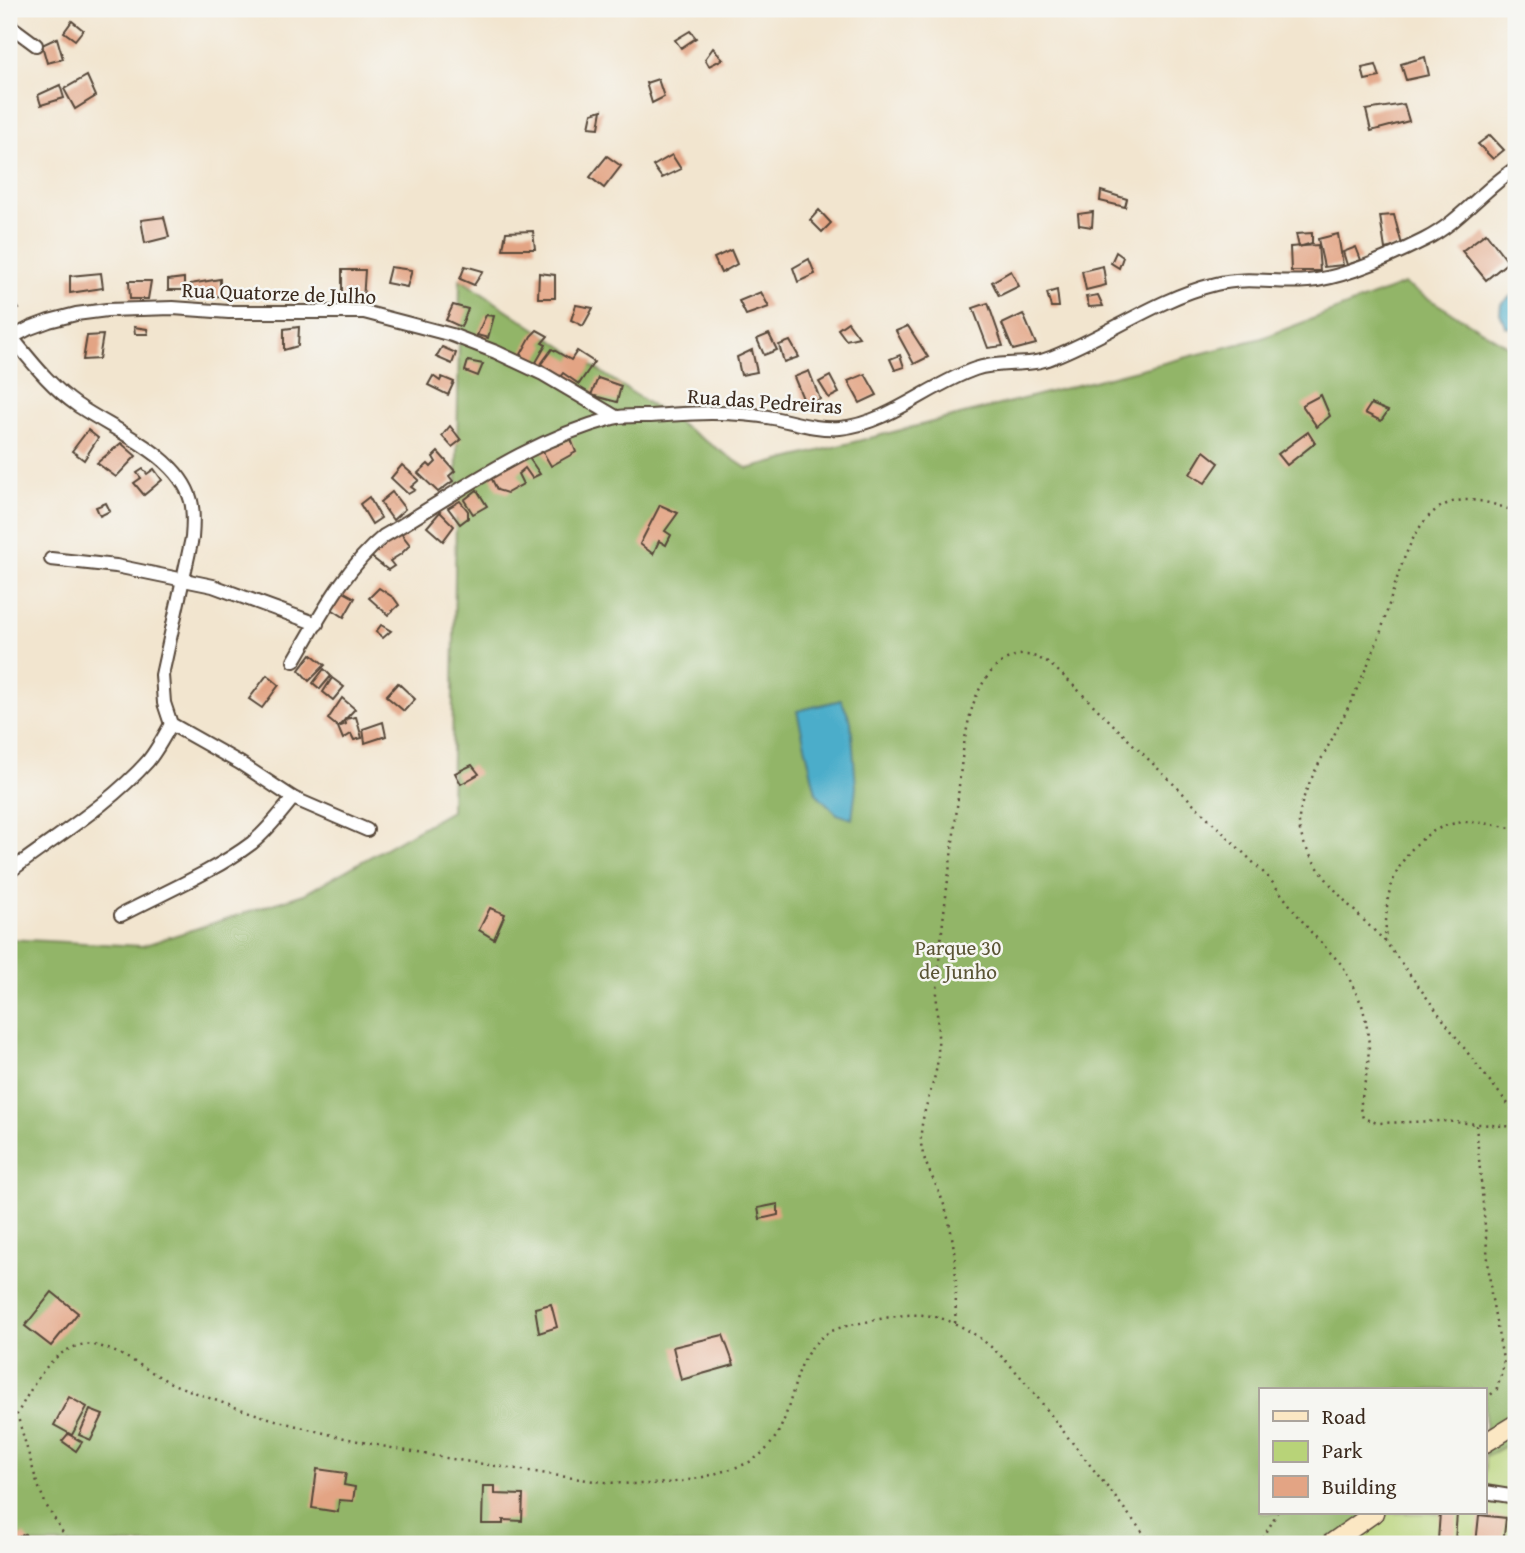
<svg xmlns="http://www.w3.org/2000/svg" width="1525" height="1553" viewBox="0 0 1525 1553" font-family="'Gentium Book Plus',serif">
<rect width="100%" height="100%" fill="#f6f6f2"/>
<filter id="ink" filterUnits="userSpaceOnUse"><feTurbulence type="fractalNoise" baseFrequency=".0143" numOctaves="2"/><feDisplacementMap in="SourceGraphic" scale="14" xChannelSelector="R" yChannelSelector="G"/><feConvolveMatrix kernelMatrix="1 2 1 2 8 2 1 2 1" color-interpolation-filters="sRGB"/></filter>
<filter id="wash" filterUnits="userSpaceOnUse"><feTurbulence type="fractalNoise" baseFrequency=".00686" numOctaves="4" result="noise"/><feDisplacementMap in="SourceGraphic" scale="28" xChannelSelector="R" yChannelSelector="G"/><feGaussianBlur stdDeviation="1.57" result="paint"/><feColorMatrix in="noise" values="0 0 0 0 0 0 0 0 0 0 0 0 0 0 0 0 0 1.4 0 .05"/><feComposite in="paint" operator="in"/></filter>
<g filter="url(#wash)">
<rect width="100%" height="100%" fill="#f2e5cf"/>
<path fill="#b8d378" stroke="#7a7e4b" stroke-width="2" d="M 1516,1440 L 1516,1544 L 1344,1544 L 1371,1521 L 1385,1513 L 1485,1513 L 1485,1457 Z"/>
<path fill="#92b568" stroke="#667043" stroke-width="2" d="M 460,279 L 748,469 L 1262,338 L 1404,284 L 1516,351 L 1516,1440 L 1485,1457 L 1485,1390 L 1261,1390 L 1261,1513 L 1385,1513 L 1371,1521 L 1344,1544 L 9,1544 L 9,939 L 142,946 L 304,894 L 451,811 Z"/>
<g fill="#4badca" stroke="#436c74" stroke-width="2">
<path d="M 1512,295 L 1516,295 L 1516,329 L 1506,327 L 1500,313 L 1501,304 Z"/>
<path d="M 841,700 L 851,721 L 856,787 L 852,819 L 837,814 L 816,793 L 797,711 Z"/>
</g>
<g id="blocks">
<g fill="#e3a484">
<path d="M 72,21 L 83,30 L 75,40 L 64,32 Z"/>
<path d="M 690,31 L 696,38 L 681,48 L 675,40 Z"/>
<path d="M 57,38 L 63,59 L 47,63 L 42,45 Z"/>
<path d="M 713,48 L 723,59 L 709,66 L 705,59 Z"/>
<path d="M 1425,57 L 1429,75 L 1406,80 L 1401,64 Z"/>
<path d="M 1376,65 L 1380,77 L 1365,80 L 1362,68 Z"/>
<path d="M 87,76 L 96,96 L 75,109 L 64,89 Z"/>
<path d="M 658,79 L 664,97 L 652,103 L 646,83 Z"/>
<path d="M 60,85 L 64,98 L 41,105 L 38,95 Z"/>
<path d="M 1404,104 L 1409,121 L 1371,131 L 1366,110 Z"/>
<path d="M 602,110 L 599,128 L 589,127 L 592,113 Z"/>
<path d="M 1490,135 L 1504,150 L 1493,159 L 1478,144 Z"/>
<path d="M 672,155 L 681,169 L 662,178 L 653,166 Z"/>
<path d="M 607,156 L 621,166 L 604,188 L 590,177 Z"/>
<path d="M 1101,191 L 1127,199 L 1125,207 L 1100,201 Z"/>
<path d="M 819,210 L 831,223 L 822,232 L 810,220 Z"/>
<path d="M 1093,212 L 1092,227 L 1079,225 L 1078,214 Z"/>
<path d="M 1394,215 L 1402,245 L 1385,249 L 1380,216 Z"/>
<path d="M 164,217 L 169,237 L 145,243 L 141,220 Z"/>
<path d="M 533,231 L 535,249 L 503,249 L 506,232 Z"/>
<path d="M 1312,233 L 1312,243 L 1299,247 L 1296,234 Z"/>
<path d="M 1486,233 L 1508,262 L 1486,280 L 1462,251 Z"/>
<path d="M 1338,234 L 1343,265 L 1324,267 L 1318,239 Z"/>
<path d="M 1318,245 L 1320,271 L 1291,271 L 1290,247 Z"/>
<path d="M 1356,247 L 1361,260 L 1347,265 L 1343,252 Z"/>
<path d="M 731,250 L 737,264 L 721,273 L 714,258 Z"/>
<path d="M 1116,252 L 1123,257 L 1119,268 L 1111,263 Z"/>
<path d="M 809,259 L 815,274 L 798,282 L 793,268 Z"/>
<path d="M 465,266 L 483,271 L 474,285 L 460,279 Z"/>
<path d="M 1103,266 L 1106,285 L 1086,290 L 1082,271 Z"/>
<path d="M 390,267 L 412,270 L 407,287 L 386,283 Z"/>
<path d="M 342,270 L 365,270 L 363,301 L 342,300 Z"/>
<path d="M 1011,271 L 1019,286 L 999,296 L 992,282 Z"/>
<path d="M 101,273 L 103,288 L 70,293 L 70,276 Z"/>
<path d="M 539,273 L 555,275 L 555,298 L 538,298 Z"/>
<path d="M 184,278 L 184,290 L 168,290 L 168,280 Z"/>
<path d="M 220,279 L 220,296 L 191,299 L 190,284 Z"/>
<path d="M 129,281 L 151,281 L 148,299 L 130,299 Z"/>
<path d="M 1057,290 L 1059,307 L 1051,307 L 1047,293 Z"/>
<path d="M 761,292 L 769,307 L 746,315 L 739,301 Z"/>
<path d="M 9,294 L 19,309 L 9,315 Z"/>
<path d="M 1098,295 L 1103,306 L 1089,307 L 1086,297 Z"/>
<path d="M 988,303 L 1003,346 L 988,348 L 973,308 Z"/>
<path d="M 453,305 L 468,309 L 461,327 L 446,320 Z"/>
<path d="M 576,305 L 593,308 L 583,326 L 571,320 Z"/>
<path d="M 1023,314 L 1036,344 L 1013,350 L 1002,324 Z"/>
<path d="M 486,315 L 494,316 L 488,338 L 477,335 Z"/>
<path d="M 848,322 L 859,337 L 846,340 L 838,329 Z"/>
<path d="M 908,326 L 928,357 L 914,364 L 896,331 Z"/>
<path d="M 134,327 L 147,329 L 148,334 L 135,334 Z"/>
<path d="M 299,327 L 298,346 L 284,350 L 284,329 Z"/>
<path d="M 537,330 L 548,336 L 542,343 L 546,345 L 535,364 L 520,356 L 531,336 Z"/>
<path d="M 769,334 L 777,350 L 764,355 L 757,339 Z"/>
<path d="M 103,335 L 99,359 L 83,360 L 87,336 Z"/>
<path d="M 790,341 L 799,357 L 784,362 L 779,345 Z"/>
<path d="M 442,347 L 456,353 L 452,364 L 436,357 Z"/>
<path d="M 552,349 L 571,360 L 577,351 L 594,362 L 579,384 L 563,373 L 560,377 L 541,364 Z"/>
<path d="M 752,350 L 757,372 L 741,375 L 737,357 Z"/>
<path d="M 900,355 L 904,367 L 895,370 L 890,359 Z"/>
<path d="M 468,361 L 483,364 L 478,376 L 465,371 Z"/>
<path d="M 809,371 L 820,399 L 806,406 L 794,377 Z"/>
<path d="M 865,374 L 877,395 L 860,403 L 848,381 Z"/>
<path d="M 433,376 L 440,381 L 442,377 L 454,382 L 448,395 L 428,385 Z"/>
<path d="M 830,376 L 839,393 L 829,398 L 819,382 Z"/>
<path d="M 598,378 L 621,386 L 617,402 L 591,395 Z"/>
<path d="M 1321,395 L 1330,416 L 1317,427 L 1302,405 Z"/>
<path d="M 1371,404 L 1388,411 L 1381,421 L 1365,413 Z"/>
<path d="M 450,426 L 461,440 L 452,447 L 442,436 Z"/>
<path d="M 88,430 L 98,438 L 84,460 L 72,451 Z"/>
<path d="M 1308,432 L 1315,443 L 1287,465 L 1278,454 Z"/>
<path d="M 571,439 L 576,452 L 551,466 L 540,447 L 553,440 L 555,446 Z"/>
<path d="M 121,443 L 136,456 L 116,477 L 97,463 Z"/>
<path d="M 1204,451 L 1219,463 L 1205,483 L 1190,474 Z"/>
<path d="M 438,452 L 455,471 L 449,476 L 453,481 L 438,492 L 418,473 L 428,464 L 431,467 L 436,462 L 433,457 Z"/>
<path d="M 525,452 L 540,474 L 532,478 L 525,468 L 518,474 L 523,484 L 507,493 L 497,490 L 489,473 Z"/>
<path d="M 402,465 L 419,480 L 411,487 L 415,490 L 408,494 L 391,478 Z"/>
<path d="M 143,469 L 147,474 L 154,469 L 162,480 L 144,495 L 134,483 L 141,478 L 137,473 Z"/>
<path d="M 477,490 L 487,506 L 473,514 L 464,500 Z"/>
<path d="M 392,492 L 405,509 L 393,520 L 380,502 Z"/>
<path d="M 369,497 L 381,518 L 372,524 L 360,504 Z"/>
<path d="M 460,501 L 468,511 L 468,518 L 460,524 L 448,508 Z"/>
<path d="M 106,503 L 110,511 L 100,516 L 96,507 Z"/>
<path d="M 660,505 L 678,513 L 665,531 L 671,535 L 666,545 L 659,541 L 653,554 L 640,544 Z"/>
<path d="M 440,512 L 454,526 L 443,541 L 427,527 Z"/>
<path d="M 400,532 L 410,545 L 401,554 L 390,561 L 394,566 L 388,570 L 369,555 Z"/>
<path d="M 379,588 L 394,598 L 399,605 L 388,615 L 369,598 Z"/>
<path d="M 342,591 L 355,598 L 344,617 L 330,608 Z"/>
<path d="M 381,625 L 391,631 L 383,638 L 376,632 Z"/>
<path d="M 311,654 L 325,665 L 309,681 L 299,670 Z"/>
<path d="M 324,669 L 331,676 L 320,689 L 313,683 Z"/>
<path d="M 267,675 L 279,685 L 262,708 L 249,699 Z"/>
<path d="M 332,678 L 344,687 L 333,700 L 323,692 Z"/>
<path d="M 398,683 L 415,699 L 404,711 L 386,696 Z"/>
<path d="M 342,698 L 355,709 L 338,727 L 346,724 L 345,719 L 356,717 L 362,738 L 354,740 L 351,734 L 343,739 L 338,727 L 328,719 Z"/>
<path d="M 383,722 L 386,736 L 365,743 L 363,729 Z"/>
<path d="M 472,765 L 479,774 L 461,784 L 455,773 Z"/>
<path d="M 490,908 L 505,914 L 494,939 L 479,930 Z"/>
<path d="M 778,1204 L 778,1215 L 760,1219 L 758,1208 Z"/>
<path d="M 52,1292 L 78,1313 L 51,1346 L 25,1326 Z"/>
<path d="M 551,1304 L 557,1327 L 539,1333 L 535,1308 Z"/>
<path d="M 723,1335 L 734,1365 L 681,1380 L 673,1347 Z"/>
<path d="M 69,1397 L 87,1407 L 72,1435 L 54,1425 Z"/>
<path d="M 90,1410 L 103,1415 L 91,1440 L 79,1435 Z"/>
<path d="M 68,1434 L 82,1442 L 76,1451 L 62,1441 Z"/>
<path d="M 317,1469 L 346,1473 L 344,1485 L 355,1487 L 353,1501 L 339,1500 L 338,1512 L 312,1508 Z"/>
<path d="M 483,1486 L 495,1486 L 495,1494 L 523,1495 L 522,1521 L 503,1520 L 503,1524 L 482,1524 Z"/>
<path d="M 1440,1513 L 1457,1513 L 1455,1541 L 1438,1540 Z"/>
<path d="M 1479,1515 L 1506,1518 L 1503,1544 L 1476,1544 Z"/>
<path d="M 25,1534 L 29,1544 L 9,1544 L 9,1542 Z"/>
</g>
</g>
</g>
<g filter="url(#ink)">
<use href="#blocks" fill-opacity="0" stroke="#564639" stroke-width="2"/>
<g fill="none" stroke-linecap="round" stroke-linejoin="round">
<g stroke="#564639" stroke-width="16">
<g id="street">
<path d="M 9,25 L 36,45"/>
<path d="M 9,339 L 30,328 L 49,321 L 76,314 L 107,310 L 173,308 L 229,312 L 364,312 L 452,335 L 496,352 L 543,374 L 616,417"/>
<path d="M 13,339 C 32,362 51,387 77,405 C 113,430 179,455 191,501 C 194,513 193,526 192,538 L 162,675 L 164,703 L 171,724 L 240,763 L 293,798 L 367,830"/>
<path d="M 51,559 L 116,566 L 213,586 L 317,624"/>
<path d="M 294,661 C 320,617 344,569 384,536 C 459,492 526,441 613,418 C 624,415 638,416 650,416 C 670,415 691,413 711,413 C 731,413 753,414 773,418 C 794,422 817,430 840,428 C 887,424 931,384 975,369 C 1001,360 1028,368 1053,357 C 1109,335 1158,298 1216,284 C 1247,276 1277,284 1308,281 C 1344,278 1392,256 1424,240 C 1460,222 1483,189 1516,168"/>
<path d="M 9,872 C 55,837 109,805 148,761 C 157,750 164,737 171,724"/>
<path d="M 121,915 C 163,893 215,871 252,843 C 268,830 280,814 293,798"/>
<path d="M 1485,1492 L 1516,1497"/>
</g>
</g>
<g stroke="#564639" stroke-width="21">
<g id="secondary">
<path d="M 1485,1443 L 1516,1424"/>
<path d="M 1330,1544 L 1374,1513"/>
</g>
</g>
<g stroke="#564639" stroke-width="2.5" stroke-dasharray="2 5" stroke-linecap="butt">
<path d="M 1516,829 C 1501,826 1484,822 1468,822 C 1426,822 1396,859 1388,898 C 1386,912 1386,927 1385,941 L 1473,1060 L 1516,1114"/>
<path d="M 1385,941 C 1358,915 1301,862 1299,823 C 1298,797 1322,759 1334,735 C 1351,703 1367,668 1380,634 C 1392,599 1405,532 1436,510 C 1460,492 1490,502 1516,512"/>
<path d="M 1476,1125 L 1491,1294 L 1504,1365 L 1497,1389 L 1485,1400"/>
<path d="M 955,1323 C 957,1282 957,1241 943,1202 C 936,1182 923,1164 921,1143 C 919,1113 937,1084 938,1055 C 939,1034 936,1012 937,991 C 940,933 949,875 956,817 C 960,779 962,738 974,702 C 980,684 995,661 1015,656 C 1040,649 1061,674 1077,689 L 1269,878 L 1310,931 L 1343,966 L 1362,1005 L 1366,1021 L 1369,1044 L 1368,1065 L 1360,1108 L 1363,1118 L 1377,1123 L 1442,1121 L 1516,1127"/>
<path d="M 70,1544 L 46,1505 L 37,1483 L 17,1414 C 32,1388 48,1352 81,1345 C 106,1340 146,1370 169,1382 C 177,1386 186,1389 194,1392 C 294,1432 403,1452 509,1468 C 579,1478 643,1495 714,1474 C 726,1470 741,1467 753,1460 C 800,1430 784,1367 822,1337 C 835,1326 858,1324 875,1320 C 894,1316 916,1312 936,1317 C 996,1332 1035,1396 1071,1441 C 1098,1475 1125,1510 1152,1544"/>
<path d="M 1260,1544 L 1277,1513"/>
</g>
<use href="#street" stroke="#fff" stroke-width="12"/>
<use href="#secondary" stroke="#fbe7c3" stroke-width="18"/>
</g>
</g>
<g text-anchor="middle" dominant-baseline="central" stroke-width="5" stroke-linejoin="round" paint-order="stroke">
<g font-size="21" fill="#3b2a1e" stroke="#f6f6f2">
<text transform="translate(279 293) rotate(2)">Rua Quatorze de Julho</text>
<text transform="translate(765 401) rotate(4)">Rua das Pedreiras</text>
</g>
<g font-size="21" fill="#5a5434" stroke="#f6f6f2">
<text x="958" y="947">Parque 30<tspan x="958" dy="24">de Junho</tspan></text>
</g>
</g>
<rect width="1525" height="1553" fill="none" stroke="#f6f6f2" stroke-width="35"/>
<rect x="1259" y="1388" width="228" height="126" fill="#f6f6f2" stroke="#aba49d" stroke-width="2"/>
<rect x="1273" y="1411" width="35" height="10" fill="#fbe7c3" stroke="#aba49d" stroke-width="2"/>
<text x="1322" y="1424" font-size="21" fill="#3b2a1e">Road</text>
<rect x="1273" y="1441" width="35" height="21" fill="#b8d378" stroke="#aba49d" stroke-width="2"/>
<text x="1322" y="1458" font-size="21" fill="#3b2a1e">Park</text>
<rect x="1273" y="1476" width="35" height="21" fill="#e3a484" stroke="#aba49d" stroke-width="2"/>
<text x="1322" y="1494" font-size="21" fill="#3b2a1e">Building</text>
</svg>
